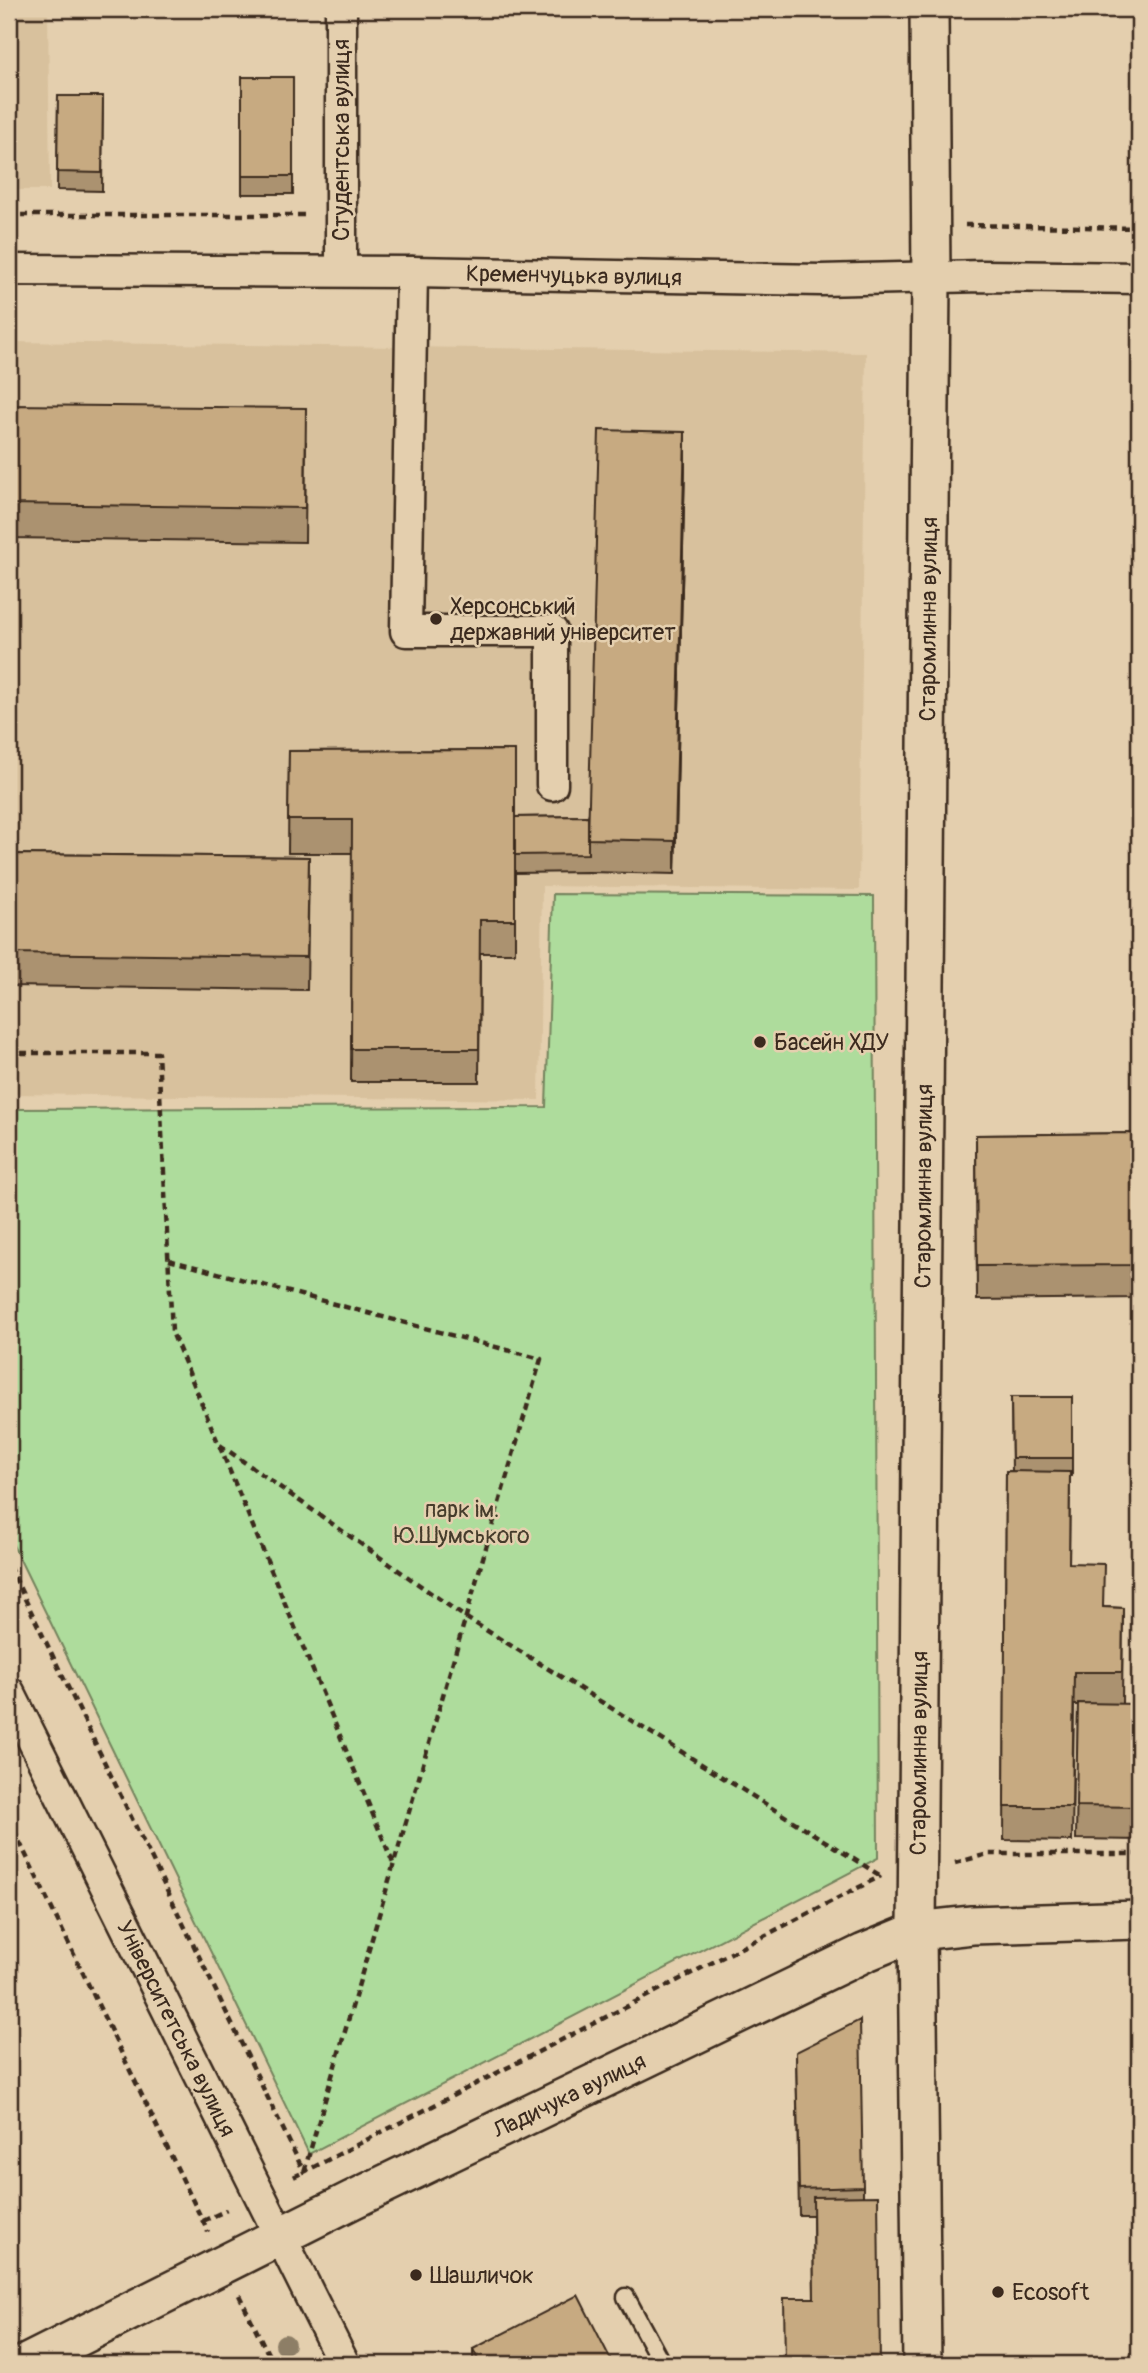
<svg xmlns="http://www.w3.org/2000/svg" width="1148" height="2373" viewBox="0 0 1148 2373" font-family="Pangolin,sans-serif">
<rect width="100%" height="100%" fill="#e4cfae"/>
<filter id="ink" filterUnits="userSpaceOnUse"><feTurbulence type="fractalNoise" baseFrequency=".0143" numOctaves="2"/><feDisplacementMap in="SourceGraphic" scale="14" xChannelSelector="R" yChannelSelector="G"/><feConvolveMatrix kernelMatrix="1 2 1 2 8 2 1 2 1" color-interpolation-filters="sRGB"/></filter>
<g filter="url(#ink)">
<g fill="#d8c19d">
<path d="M 9,9 L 48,9 L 50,190 L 9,190 Z"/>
<path d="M 9,342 L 866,353 L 859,890 L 542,886 L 539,1100 L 9,1094 Z"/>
</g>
<path fill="#aedc9c" stroke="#74835d" stroke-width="2" d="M 553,894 L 874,896 L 878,1858 L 309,2154 L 9,1537 L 9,1109 L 546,1107 Z"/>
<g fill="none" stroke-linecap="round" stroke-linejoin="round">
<g stroke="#3b2a1e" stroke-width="21">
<path id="service" d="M 626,2297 L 662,2364"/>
</g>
<g stroke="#3b2a1e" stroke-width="35">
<g id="minor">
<path id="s1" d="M 9,270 L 412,272 L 821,280 L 982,276 L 1139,278"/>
<path d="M 341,271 L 341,9"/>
<path d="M 412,272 L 406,631 L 552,631 L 552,785"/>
<path id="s2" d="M 9,1692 L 344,2364"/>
</g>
</g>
<g stroke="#3b2a1e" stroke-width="42">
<g id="tertiary">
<path id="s3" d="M 25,2364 L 352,2200 L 864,1953 L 917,1931 L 972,1925 L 1139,1920"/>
<path id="s4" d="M 922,2364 L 917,1931 L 931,278 L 929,9"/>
</g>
</g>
<g stroke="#3b2a1e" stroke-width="4.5" stroke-dasharray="7 5" stroke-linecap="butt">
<path d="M 9,215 L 309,215"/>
<path d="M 965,225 L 1139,228"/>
<path d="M 9,1053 L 158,1053 L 172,1332 L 393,1863"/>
<path d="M 169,1260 L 541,1359 L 304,2172 L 291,2178"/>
<path d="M 220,1445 L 465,1617 L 881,1876"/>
<path d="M 9,1566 L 304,2172 L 881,1876"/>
<path d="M 9,1820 L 208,2232"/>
<path d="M 955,1863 L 988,1854 L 1139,1854"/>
<path d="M 203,2221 L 227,2210"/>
<path d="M 239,2295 L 273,2364"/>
</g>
<use href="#service" stroke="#e4cfae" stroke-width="16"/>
<use href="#minor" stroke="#e4cfae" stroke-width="30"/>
<use href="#tertiary" stroke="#e4cfae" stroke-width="37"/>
</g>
<circle fill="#8d7e66" cx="285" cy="2344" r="10"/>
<g fill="#ab926f" stroke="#3b2a1e" stroke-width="2">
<rect x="242" y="77" width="51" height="117"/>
<path d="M 58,96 L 103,96 L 102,191 L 57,190 Z"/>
<path d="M 9,405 L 306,442 L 305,542 L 9,538 Z"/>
<path d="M 685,465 L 675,874 L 588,872 L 515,873 L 515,817 L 588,816 Z"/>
<path d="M 515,750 L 515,953 L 480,953 L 479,1082 L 351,1082 L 352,853 L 288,853 L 289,751 Z"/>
<path d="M 9,854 L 309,857 L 307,990 L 9,986 Z"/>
<path d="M 1139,1133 L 1139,1298 L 977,1300 L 976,1135 Z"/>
<path d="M 1011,1397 L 1072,1397 L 1072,1476 L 1070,1476 L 1069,1563 L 1104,1607 L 1123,1608 L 1122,1704 L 1139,1704 L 1139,1840 L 1076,1839 L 1078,1705 L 1074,1705 L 1072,1841 L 1004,1840 L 1006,1471 L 1012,1471 Z"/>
<path d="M 796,2052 L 863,2187 L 863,2197 L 814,2298 L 813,2215 L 799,2215 Z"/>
<path d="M 473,2349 L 613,2364 L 473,2364 Z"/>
</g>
<path fill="#8b775a" stroke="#3b2a1e" stroke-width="2" d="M 685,432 L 685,465 L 675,874 L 675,841 Z"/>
<g fill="#c7aa81" stroke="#3b2a1e" stroke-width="2">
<rect x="242" y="77" width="51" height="99"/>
<path d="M 58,96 L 103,96 L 102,173 L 57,172 Z"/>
<path d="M 9,405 L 306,408 L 305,508 L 9,504 Z"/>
<path d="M 599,430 L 685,432 L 675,841 L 588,839 Z"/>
<path d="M 515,750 L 515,920 L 480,920 L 479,1049 L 351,1049 L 352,820 L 288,820 L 289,751 Z"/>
<path d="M 588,816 L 588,854 L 515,855 L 515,817 Z"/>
<path d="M 9,854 L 309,857 L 307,957 L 9,953 Z"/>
<path d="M 1139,1133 L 1139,1265 L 977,1266 L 976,1135 Z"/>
<path d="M 1011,1397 L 1072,1397 L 1072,1458 L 1012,1458 Z"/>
<path d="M 1006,1471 L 1070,1472 L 1069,1563 L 1104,1564 L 1103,1607 L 1123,1608 L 1122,1672 L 1074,1672 L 1072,1807 L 1004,1807 Z"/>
<path d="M 1078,1703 L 1139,1704 L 1139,1807 L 1076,1806 Z"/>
<path d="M 860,2020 L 863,2187 L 799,2189 L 796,2052 Z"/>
<path d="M 878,2196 L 880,2364 L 785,2364 L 784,2298 L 814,2298 L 813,2197 Z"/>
<path d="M 578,2295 L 613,2364 L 480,2364 L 473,2349 Z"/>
</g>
</g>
<g fill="#3b2a1e" stroke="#e4cfae" stroke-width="2.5">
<circle cx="436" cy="619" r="7"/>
<circle cx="760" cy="1042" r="7"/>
<circle cx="416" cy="2275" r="7"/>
<circle cx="998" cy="2292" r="7"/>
</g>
<g text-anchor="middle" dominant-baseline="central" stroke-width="5" stroke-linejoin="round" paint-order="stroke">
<g font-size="23" fill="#3b2a1e" stroke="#e4cfae">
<text transform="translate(341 140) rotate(-90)">Студентська вулиця</text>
<text stroke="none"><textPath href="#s1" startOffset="565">Кременчуцька вулиця</textPath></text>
<text stroke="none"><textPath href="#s4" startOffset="1745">Старомлинна вулиця</textPath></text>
<text stroke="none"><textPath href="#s4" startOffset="1178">Старомлинна вулиця</textPath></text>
<text stroke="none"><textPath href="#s4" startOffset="611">Старомлинна вулиця</textPath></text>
<text stroke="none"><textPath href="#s2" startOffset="376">Університетська вулиця</textPath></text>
<text stroke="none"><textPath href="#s3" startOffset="607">Ладичука вулиця</textPath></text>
</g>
<g font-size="23" fill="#3b2a1e" stroke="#e4cfae" text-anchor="start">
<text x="450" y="606">Херсонський<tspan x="450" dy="26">державний університет</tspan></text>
<text x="774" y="1042">Басейн ХДУ</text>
<text x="430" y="2275">Шашличок</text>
<text x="1012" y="2292">Ecosoft</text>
</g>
<g font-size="23" fill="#463c2b" stroke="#e4cfae">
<text x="462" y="1509">парк ім.<tspan x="462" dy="26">Ю.Шумського</tspan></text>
</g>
</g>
<rect width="1148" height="2373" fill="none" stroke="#e4cfae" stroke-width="35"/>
<rect x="18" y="18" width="1113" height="2338" fill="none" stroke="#3b2a1e" stroke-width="2.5" filter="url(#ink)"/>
</svg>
